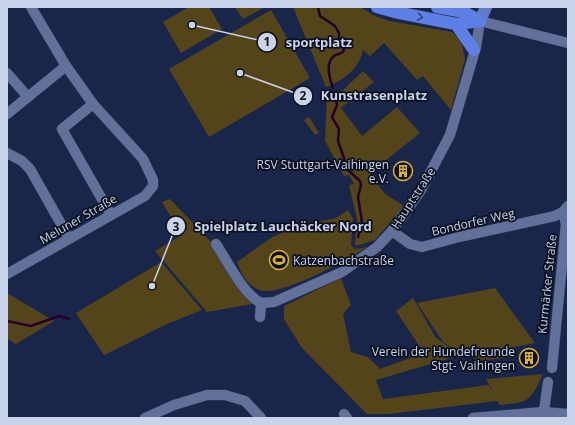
<svg xmlns="http://www.w3.org/2000/svg" width="575" height="425" viewBox="0 0 575 425" font-family="'Open Sans',sans-serif">
<rect width="100%" height="100%" fill="#192649"/>
<g fill="#54441a">
<path d="M 189,7 L 209,7 L 222,29 L 181,53 L 163,22 Z"/>
<path d="M 235,7 L 265,7 L 243,19 Z"/>
<path d="M 293,7 L 360,7 L 375,16 L 390,21 L 452,32 L 461,40 L 465,59 L 451,110 L 423,76 L 417,80 L 384,43 L 370,56 L 363,50 C 360,68 343,81 326,87 Z"/>
<path d="M 271,10 L 310,78 L 209,137 L 169,69 Z"/>
<path d="M 363,71 L 374,82 L 341,108 L 362,136 L 397,107 L 420,133 L 370,173 L 384,193 L 404,206 L 375,240 L 356,246 L 355,242 L 357,219 L 349,185 L 354,184 L 349,175 L 344,176 L 325,141 L 327,95 L 343,90 Z"/>
<path d="M 309,117 L 319,133 L 315,135 L 304,120 Z"/>
<path d="M 170,199 L 211,242 L 252,304 L 207,312 L 155,251 L 182,235 L 162,202 Z"/>
<path d="M 348,210 L 353,219 L 351,245 L 355,249 L 367,247 C 349,259 279,298 260,290 C 247,285 241,274 237,262 L 271,238 L 293,227 L 336,218 Z"/>
<path d="M 161,262 L 202,310 L 167,324 L 104,355 L 76,313 Z"/>
<path d="M 341,278 L 351,305 L 343,314 L 351,352 L 368,357 L 380,369 L 424,353 L 396,311 L 413,298 L 436,338 L 461,355 L 376,380 L 383,399 L 488,385 L 493,392 L 486,379 L 543,374 C 530,402 529,402 500,405 L 497,401 L 389,414 L 367,414 L 302,348 L 284,319 L 284,306 Z"/>
<path d="M 495,288 L 535,343 L 515,347 L 513,351 L 515,357 L 477,361 L 466,352 L 462,354 L 443,342 L 417,303 Z"/>
<path d="M 7,293 L 54,321 L 16,344 L 7,339 Z"/>
</g>
<g fill="none" stroke-linecap="round" stroke-linejoin="round">
<g stroke="#270028" stroke-width="2.5">
<path d="M 318,7 L 320,16 L 335,26 L 339,33 L 339,41 L 344,50 L 343,52 C 340,54 337,54 334,56 C 325,63 330,80 333,88"/>
<path d="M 335,93 L 337,105 L 332,117 L 339,129 L 338,141 L 348,170 L 360,181 L 361,185 L 358,197 L 362,222 L 358,237"/>
<path d="M 7,321 L 31,326 L 59,316 L 69,319"/>
</g>
<g stroke="#38405f" stroke-width="11">
<g id="minor">
<path d="M 7,73 L 28,97"/>
<path d="M 93,104 L 62,129 L 111,215"/>
<path d="M 7,114 L 66,66"/>
<path d="M 7,153 L 22,161 L 30,169 L 69,238"/>
<path d="M 392,231 L 410,244 L 422,247 L 459,237 L 555,216 L 563,212 L 568,206"/>
<path d="M 216,244 C 228,262 243,294 261,303"/>
<path d="M 7,274 L 145,196 L 153,186 L 153,180 L 143,159 L 93,104 L 66,66 L 31,7"/>
<path d="M 261,303 L 274,302 L 342,272 L 377,247 L 392,231 L 421,190 L 450,135 L 476,47 L 480,21 L 568,43"/>
<path d="M 260,317 L 261,303"/>
<path d="M 552,368 L 566,224 L 563,212"/>
<path d="M 344,414 L 347,418"/>
<path d="M 145,418 L 174,405 L 207,395 L 225,395 L 245,401 L 261,418"/>
<path d="M 473,418 L 543,412 L 568,414"/>
<path d="M 543,418 L 548,382"/>
</g>
</g>
<g stroke="#38405f" stroke-width="13">
<path id="major" d="M 480,21 L 486,7"/>
</g>
<g stroke="#38405f" stroke-width="13">
<g id="highway">
<path d="M 377,7 L 395,12 L 456,24 L 480,21"/>
<path d="M 437,7 L 464,12 L 480,21"/>
<path d="M 456,24 L 474,50"/>
</g>
</g>
<use href="#minor" stroke="#61719a" stroke-width="10"/>
<use href="#major" stroke="#5f7ac7" stroke-width="12"/>
<use href="#highway" stroke="#5e80e5" stroke-width="12"/>
</g>
<defs><path id="oneway-chevron" d="M-2-3.5L2.5 0L-2 3.5" fill="none" stroke-width="1.6" stroke-linecap="round" stroke-linejoin="round"/></defs>
<use stroke="#304279" href="#oneway-chevron" transform="translate(420 17) rotate(10)"/>
<defs>
<g id="building-ring" transform="scale(1)"><circle r="9.5" fill="#0a1020" stroke="#deb133" stroke-width="1.5"/><path d="M-4-6H4V6H1V3H-1V6H-4ZM-2.5-4.3h1.7v1.8h-1.7ZM.8-4.3h1.7v1.8H.8ZM-2.5-1h1.7V.8h-1.7ZM.8-1h1.7V.8H.8Z" fill="#deb133"/></g>
<g id="stadium-ring" transform="scale(1)"><circle r="9.5" fill="#0a1020" stroke="#deb133" stroke-width="1.5"/><path d="M0-5a6.5 5 0 1 0 0 10a6.5 5 0 1 0 0-10ZM-3.5-1.8h7v3.6h-7Z" fill="#deb133"/></g>
</defs>
<g fill-rule="evenodd">
<use href="#building-ring" x="403" y="171"/>
<use href="#stadium-ring" x="279" y="260"/>
<use href="#building-ring" x="529" y="358"/>
</g>
<g text-anchor="middle" dominant-baseline="central" stroke-width="3.5" stroke-linejoin="round" paint-order="stroke">
<g font-size="12" fill="#c9d3ea" stroke="#0a1020" text-anchor="end">
<text x="389" y="164">RSV Stuttgart-Vaihingen<tspan x="389" dy="14">e.V.</tspan></text>
<text x="293" y="260" text-anchor="start">Katzenbachstraße</text>
<text x="515" y="351">Verein der Hundefreunde<tspan x="515" dy="14">Stgt- Vaihingen</tspan></text>
</g>
<g font-size="12" fill="#c9d3ea" stroke="#0a1020">
<text transform="translate(413 198) rotate(-57)">Hauptstraße</text>
<text transform="translate(78 219) rotate(-30)">Meluner Straße</text>
<text transform="translate(473 222) rotate(-13)">Bondorfer Weg</text>
<text transform="translate(547 284) rotate(-84)">Kurmärker Straße</text>
</g>
</g>
<path fill="none" stroke="#c9d3ea" stroke-width="1.5" d="M192 25L267 42M240 73L303 96M152 286L176 226"/>
<g fill="#c9d3ea" stroke="#0a1020" stroke-width="1.5">
<circle cx="192" cy="25" r="4"/>
<circle cx="240" cy="73" r="4"/>
<circle cx="152" cy="286" r="4"/>
<circle cx="267" cy="42" r="10"/>
<circle cx="303" cy="96" r="10"/>
<circle cx="176" cy="226" r="10"/>
</g>
<g font-size="12" text-anchor="middle" font-weight="bold" fill="#111">
<text x="267" y="46">1</text>
<text x="303" y="100">2</text>
<text x="176" y="231">3</text>
</g>
<g font-size="13" text-anchor="middle" font-weight="bold" fill="#c9d3ea" stroke="#0a1020" stroke-width="3.5" stroke-linejoin="round" paint-order="stroke">
<text x="319" y="47">sportplatz</text>
<text x="374" y="100">Kunstrasenplatz</text>
<text x="283" y="231">Spielplatz Lauchäcker Nord</text>
</g>
<rect width="575" height="425" fill="none" stroke="#c9d3ea" stroke-width="16"/>
</svg>
